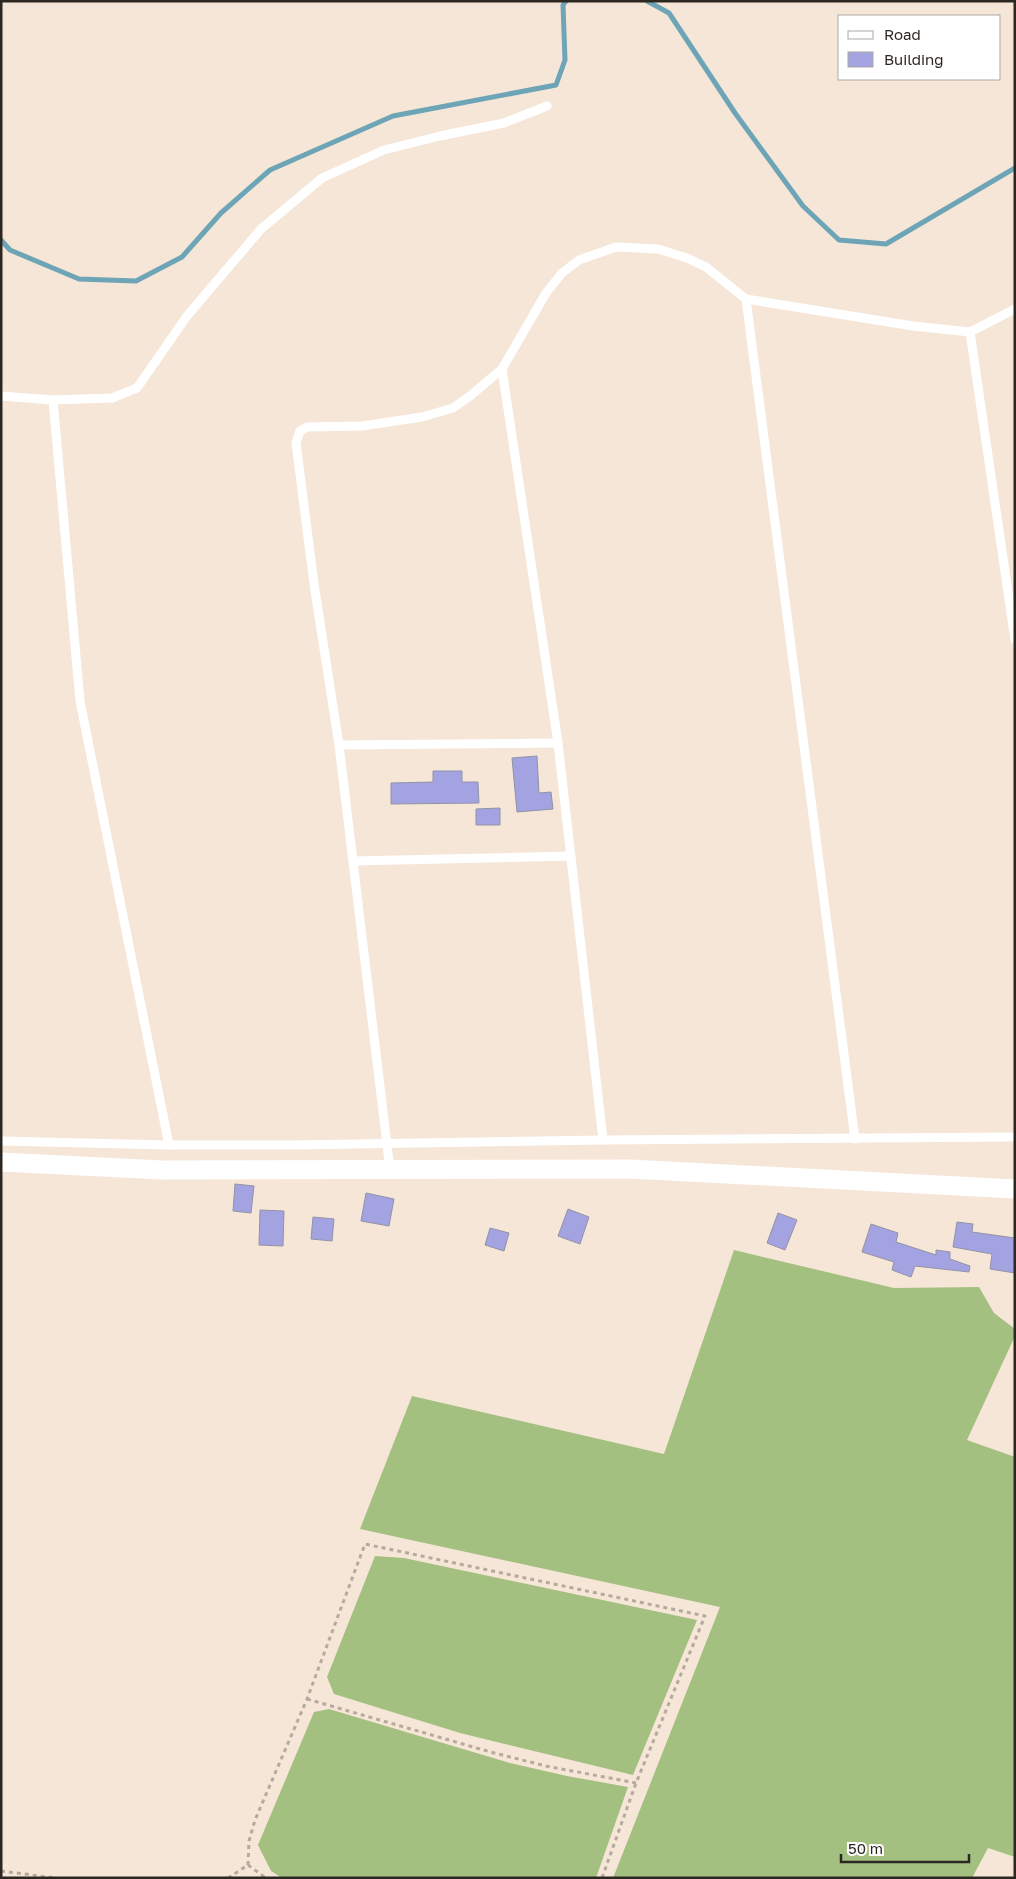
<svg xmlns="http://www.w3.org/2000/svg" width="1016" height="1879" viewBox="0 0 1016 1879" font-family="'Golos Text',sans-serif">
<rect width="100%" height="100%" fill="#f6e6d7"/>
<g fill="#a4c081">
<path d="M 734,1250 L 894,1288 L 979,1287 L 994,1313 L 1015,1329 L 1015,1336 L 967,1440 L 1015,1457 L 1015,1857 L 988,1848 L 972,1878 L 613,1878 L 720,1607 L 360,1529 L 412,1396 L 664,1454 Z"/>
<path d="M 375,1556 L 404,1558 L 697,1620 L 633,1775 L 460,1733 L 334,1694 L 327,1677 Z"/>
<path d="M 329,1709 L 510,1763 L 567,1776 L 628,1787 L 596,1878 L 282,1878 L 271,1871 L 258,1845 L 314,1712 Z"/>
</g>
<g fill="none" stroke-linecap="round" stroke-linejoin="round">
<g stroke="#6da5b7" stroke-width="5">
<path d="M 647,1 L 669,13 L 735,113 L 803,206 L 839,240 L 886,244 L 1015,168"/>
<path d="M 1,240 L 10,250 L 79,279 L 136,281 L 182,257 L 221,213 L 270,170 L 393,116 L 556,85 L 565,60 L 563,5 L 566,1"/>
</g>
</g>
<g fill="#a3a3e2" stroke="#9293a5">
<path d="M 537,756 L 539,793 L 551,792 L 553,809 L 517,812 L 512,758 Z"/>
<path d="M 433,771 L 462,771 L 462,782 L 478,782 L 479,803 L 391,804 L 391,783 L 433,782 Z"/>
<path d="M 500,808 L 500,825 L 476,825 L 476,809 Z"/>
<path d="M 235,1184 L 254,1186 L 251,1213 L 233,1211 Z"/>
<path d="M 366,1193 L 394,1199 L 389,1226 L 361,1221 Z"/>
<path d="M 568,1209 L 589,1217 L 580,1244 L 558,1236 Z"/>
<path d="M 260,1210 L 284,1211 L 283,1246 L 259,1245 Z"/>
<path d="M 778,1213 L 797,1220 L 785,1250 L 767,1243 Z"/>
<path d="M 313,1217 L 334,1219 L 332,1241 L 311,1239 Z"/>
<path d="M 957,1222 L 973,1224 L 972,1232 L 1015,1238 L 1015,1273 L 990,1269 L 992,1254 L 953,1247 Z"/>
<path d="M 871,1224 L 898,1233 L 896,1242 L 936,1255 L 936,1250 L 950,1252 L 950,1259 L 970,1266 L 969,1272 L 915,1266 L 911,1277 L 892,1270 L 894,1262 L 862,1252 Z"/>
<path d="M 490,1228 L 509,1233 L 504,1251 L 485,1245 Z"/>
</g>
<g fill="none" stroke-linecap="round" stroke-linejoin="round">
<g stroke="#b6a99d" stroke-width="3" stroke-dasharray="4 4" stroke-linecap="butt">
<path d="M 307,1699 L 494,1753 L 546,1766 L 636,1783"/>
<path d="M 248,1865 L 249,1841 L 255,1820 L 307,1699 L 365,1544 L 705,1616 L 636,1783 L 602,1878"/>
<path d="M 248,1865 L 266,1878"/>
<path d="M 1,1871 L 55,1878"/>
<path d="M 228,1878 L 248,1865"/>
</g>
<g stroke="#fff" stroke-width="9">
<path d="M 746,299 L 855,1139"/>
<path d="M 970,332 L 1015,640"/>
<path d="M 502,369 L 558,743 L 603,1140"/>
<path d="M 1,396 L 53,400 L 112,398 L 137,388 L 187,316 L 261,229 L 322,178 L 384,150 L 440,136 L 504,123 L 547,106"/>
<path d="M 53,400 L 80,701 L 169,1145"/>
<path d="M 339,745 L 558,743"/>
<path d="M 353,861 L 571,856"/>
<path d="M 1,1141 L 169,1145 L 293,1145 L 603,1140 L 1015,1137"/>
<path d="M 390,1170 L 339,745 L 314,584 L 296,443 L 300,431 L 307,427 L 362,426 L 422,417 L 453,408 L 470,396 L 502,369 L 546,293 L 562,273 L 579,260 L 616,247 L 658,249 L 687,258 L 706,267 L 746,299 L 913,326 L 970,332 L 1015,309"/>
</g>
<path stroke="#fff" stroke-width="19" d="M 1,1162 L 162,1170 L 630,1169 L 1015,1189"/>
</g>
<rect width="1016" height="1879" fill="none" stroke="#2d2721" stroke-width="5"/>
<rect x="838" y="15" width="162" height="65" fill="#ffffff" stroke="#aba9a6"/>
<rect x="848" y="31" width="25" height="8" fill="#ffffff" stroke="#aba9a6"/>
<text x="884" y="40" font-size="15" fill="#2d2721">Road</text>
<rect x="848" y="52" width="25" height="15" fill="#a3a3e2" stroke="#aba9a6"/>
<text x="884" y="65" font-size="15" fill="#2d2721">Building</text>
<path d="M841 1854v8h128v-8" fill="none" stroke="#2d2721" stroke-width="2.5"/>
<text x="848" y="1854" font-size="15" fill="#2d2721" stroke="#ffffff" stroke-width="4" paint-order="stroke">50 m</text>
</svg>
